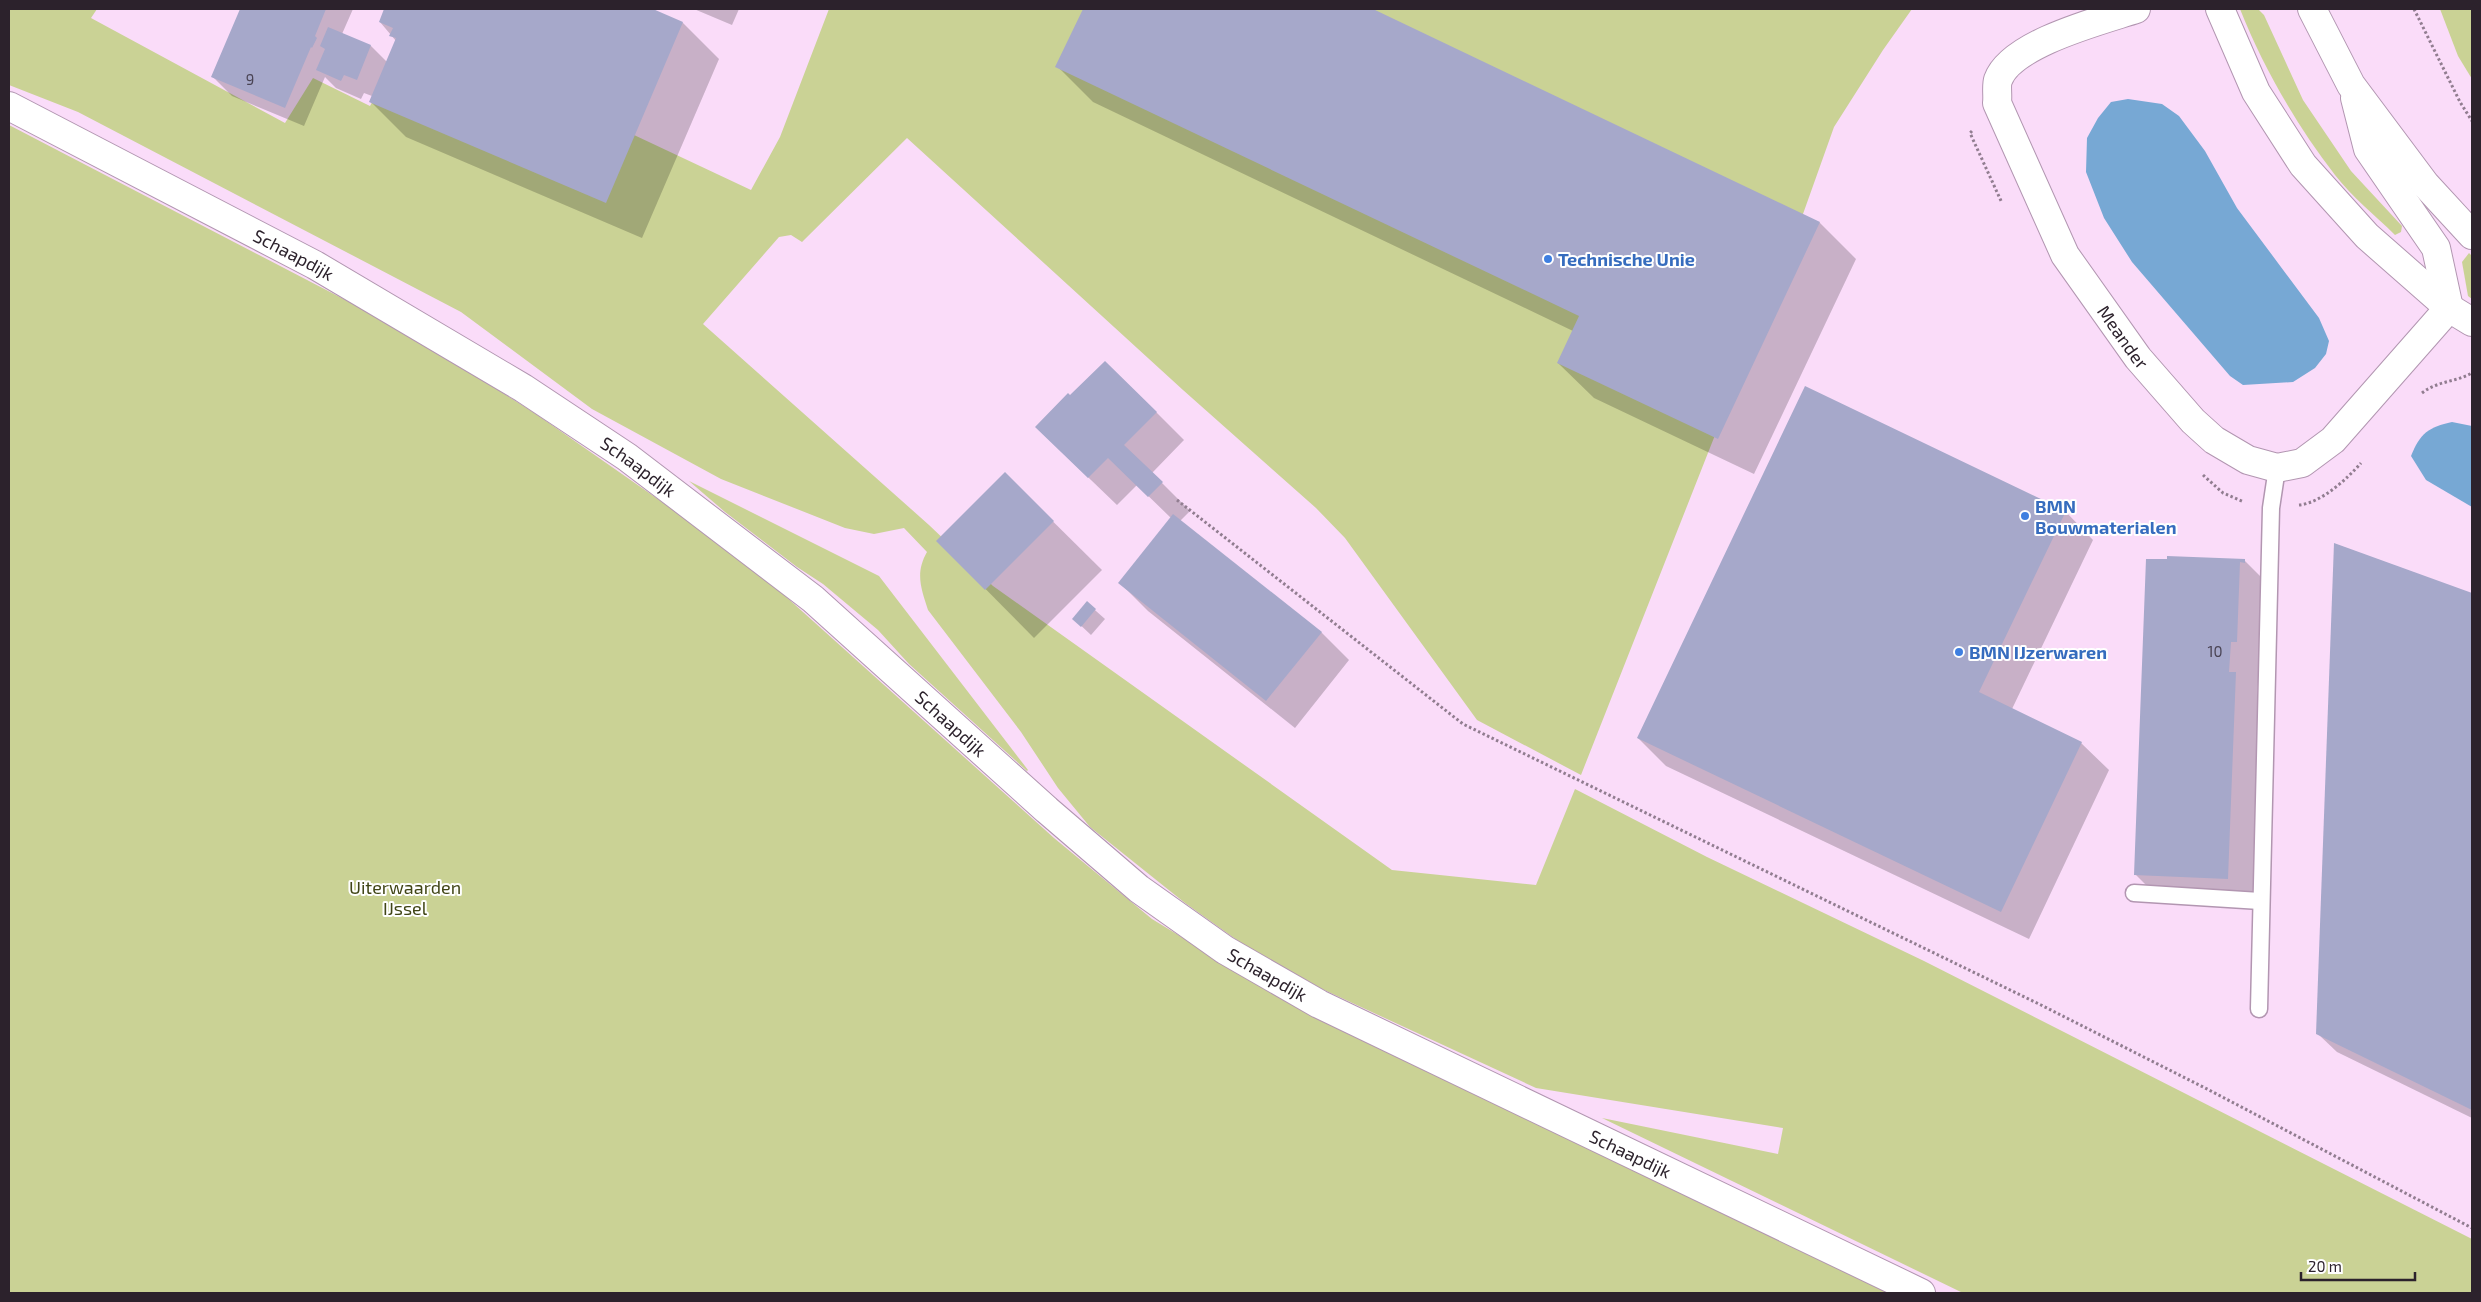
<svg xmlns="http://www.w3.org/2000/svg" width="2481" height="1302" viewBox="0 0 2481 1302" font-family="'Exo 2',sans-serif">
<rect width="100%" height="100%" fill="#fadcf9"/>
<g fill="#cad295">
<path d="M 9,9 L 97,9 L 91,18 L 285,123 L 313,78 L 370,106 L 411,30 L 751,190 L 780,137 L 829,9 L 1912,9 L 1883,50 L 1834,127 L 1793,242 L 1760,321 L 1581,775 L 1477,720 L 1345,538 L 1316,508 L 1183,390 L 907,138 L 802,242 L 791,235 L 779,237 L 703,324 L 929,525 L 993,586 L 1392,870 L 1536,885 L 1575,789 L 1707,857 L 1924,961 L 2472,1239 L 2472,1293 L 1963,1293 L 1602,1118 L 1778,1154 L 1783,1128 L 1536,1088 L 1322,989 L 1241,943 L 1185,903 L 1090,827 L 1058,788 L 1021,732 L 928,610 C 921,588 915,573 927,552 L 904,528 L 874,534 L 845,528 L 721,479 L 592,409 L 461,312 L 78,112 L 9,85 Z"/>
<path d="M 2240,9 L 2258,9 L 2264,15 L 2303,100 L 2351,171 L 2402,226 L 2401,232 L 2395,235 C 2376,216 2352,197 2335,175 C 2297,126 2263,67 2240,9 Z"/>
<path d="M 2440,9 L 2472,9 L 2472,79 L 2458,56 Z"/>
<path d="M 9,125 L 409,333 L 536,414 L 718,541 L 783,594 L 1054,838 L 1152,919 L 1308,1014 L 1555,1129 L 1621,1164 L 1889,1293 L 9,1293 Z"/>
<path d="M 2469,253 L 2472,256 L 2472,299 L 2468,296 L 2462,262 Z"/>
<path d="M 689,481 L 879,576 L 1028,770 L 1027,771 L 909,664 L 878,630 L 823,584 L 797,567 L 725,512 Z"/>
</g>
<g fill="#77a8d4">
<path d="M 2128,99 L 2162,104 L 2179,116 L 2205,151 L 2237,208 L 2319,318 L 2329,341 L 2326,354 L 2315,368 L 2293,382 L 2243,385 L 2230,376 L 2132,262 L 2104,218 L 2086,172 L 2087,138 L 2098,118 L 2111,102 Z"/>
<path d="M 2452,422 L 2472,426 L 2472,507 L 2426,480 L 2411,456 C 2420,433 2429,427 2452,422 Z"/>
</g>
<g fill="#0003">
<path d="M 241,9 L 353,9 L 342,34 L 371,46 L 387,62 L 396,41 L 380,22 L 386,9 L 650,9 L 683,23 L 719,59 L 642,238 L 406,137 L 370,101 L 372,96 L 364,93 L 361,99 L 336,88 L 325,77 L 304,126 L 232,96 L 213,77 Z"/>
<path d="M 694,9 L 739,9 L 732,25 Z"/>
<path d="M 1084,9 L 1370,9 L 1820,223 L 1856,259 L 1754,474 L 1594,398 L 1558,363 L 1573,331 L 1093,102 L 1057,66 Z"/>
<path d="M 1805,388 L 2066,512 L 2093,540 L 2012,709 L 2081,743 L 2109,770 L 2029,939 L 1666,766 L 1638,738 Z"/>
<path d="M 1156,412 L 1184,440 L 1152,473 L 1190,511 L 1180,521 L 1321,632 L 1349,660 L 1295,728 L 1148,611 L 1120,583 L 1171,518 L 1137,485 L 1117,505 L 1065,455 Z"/>
<path d="M 1005,474 L 1102,570 L 1034,638 L 938,541 Z"/>
<path d="M 2335,544 L 2472,594 L 2472,1118 L 2337,1052 L 2317,1033 Z"/>
<path d="M 2147,560 L 2244,560 L 2272,588 L 2265,669 L 2259,669 L 2257,695 L 2264,701 L 2256,906 L 2164,903 L 2136,875 Z"/>
<path d="M 1087,603 L 1105,619 L 1091,635 L 1074,619 Z"/>
</g>
<g fill="#a6a8ca">
<path d="M 240,9 L 326,9 L 315,36 L 317,38 L 312,48 L 311,47 L 285,108 L 211,77 Z"/>
<path d="M 384,9 L 653,9 L 683,22 L 606,203 L 369,102 L 396,38 L 389,36 L 393,28 L 379,22 Z"/>
<path d="M 1083,9 L 1373,9 L 1820,222 L 1718,439 L 1557,363 L 1579,316 L 1055,67 Z"/>
<path d="M 328,27 L 371,45 L 357,80 L 344,75 L 341,81 L 316,70 L 325,49 L 320,46 Z"/>
<path d="M 1105,361 L 1157,412 L 1124,445 L 1163,482 L 1148,497 L 1108,458 L 1088,478 L 1035,427 L 1068,393 L 1070,395 Z"/>
<path d="M 1805,386 L 2066,511 L 1979,692 L 2082,742 L 2001,912 L 1637,738 Z"/>
<path d="M 1005,472 L 1054,521 L 985,590 L 936,541 Z"/>
<path d="M 1173,514 L 1322,632 L 1266,701 L 1118,583 Z"/>
<path d="M 2334,543 L 2472,593 L 2472,1110 L 2316,1034 Z"/>
<path d="M 2167,556 L 2245,559 L 2245,563 L 2240,562 L 2237,642 L 2231,642 L 2229,672 L 2236,672 L 2228,879 L 2134,875 L 2146,559 L 2167,559 Z"/>
<path d="M 1087,601 L 1096,609 L 1081,627 L 1072,619 Z"/>
</g>
<g fill="none" stroke-linecap="round" stroke-linejoin="round">
<g stroke="#b296b1" stroke-width="19">
<g id="lane">
<path d="M 2134,893 L 2260,901"/>
<path d="M 2259,1009 L 2271,508 L 2277,468"/>
</g>
</g>
<g stroke="#b296b1" stroke-width="30">
<g id="street">
<path id="s1" d="M 2136,9 C 2103,20 2011,43 1998,80 C 1996,86 1998,96 1997,103 L 2065,255 L 2138,358 L 2193,421 L 2214,440 L 2248,460 L 2277,468 L 2302,463 L 2333,440 L 2449,308"/>
<path d="M 2220,9 L 2256,92 L 2303,165 L 2367,236 L 2449,308 L 2472,322"/>
<path d="M 2312,9 L 2351,85 L 2425,184 L 2472,235"/>
<path d="M 2355,98 L 2368,149 L 2436,248 L 2449,308"/>
<path id="s2" d="M 9,106 L 315,265 L 523,388 L 627,457 L 813,599 L 1047,810 L 1139,889 L 1225,950 L 1319,1004 L 1921,1293"/>
</g>
</g>
<g stroke="#917d90" stroke-width="3" stroke-dasharray="2.5 2.5" stroke-linecap="butt">
<path d="M 2414,9 L 2460,102 L 2472,121"/>
<path d="M 1972,131 L 1970,133 L 2002,203"/>
<path d="M 2422,393 C 2437,381 2456,382 2472,373"/>
<path d="M 2203,475 L 2223,493 L 2244,502"/>
<path d="M 1177,500 L 1463,724 L 2041,1005 L 2209,1090 L 2472,1228"/>
<path d="M 2299,505 C 2321,503 2347,479 2361,463"/>
</g>
<use href="#lane" stroke="#fff" stroke-width="16"/>
<use href="#street" stroke="#fff" stroke-width="28"/>
</g>
<g fill="#3f7fe0" stroke="#fff" stroke-width="2">
<circle cx="1548" cy="259" r="5"/>
<circle cx="2025" cy="516" r="5"/>
<circle cx="1959" cy="652" r="5"/>
</g>
<g text-anchor="middle" dominant-baseline="central" stroke-width="4" stroke-linejoin="round" paint-order="stroke">
<g font-size="15" fill="#4a4454">
<text x="250" y="79">9</text>
<text x="2215" y="651">10</text>
</g>
<g font-size="18" fill="#2c222c" stroke="#fff">
<text stroke="none"><textPath href="#s2" startOffset="321">Schaapdijk</textPath></text>
<text stroke="none"><textPath href="#s1" startOffset="449">Meander</textPath></text>
<text stroke="none"><textPath href="#s2" startOffset="726">Schaapdijk</textPath></text>
<text stroke="none"><textPath href="#s2" startOffset="1131">Schaapdijk</textPath></text>
<text stroke="none"><textPath href="#s2" startOffset="1536">Schaapdijk</textPath></text>
<text stroke="none"><textPath href="#s2" startOffset="1941">Schaapdijk</textPath></text>
</g>
<g font-size="18" font-weight="bold" fill="#366cbe" stroke="#fff" text-anchor="start">
<text x="1558" y="259">Technische Unie</text>
<text x="2035" y="506">BMN<tspan x="2035" dy="21">Bouwmaterialen</tspan></text>
<text x="1969" y="652">BMN IJzerwaren</text>
</g>
<g font-size="18" fill="#404516" stroke="#fff">
<text x="405" y="887">Uiterwaarden<tspan x="405" dy="21">IJssel</tspan></text>
</g>
</g>
<rect width="2481" height="1302" fill="none" stroke="#2c222c" stroke-width="20"/>
<path d="M2301 1272v8h114v-8" fill="none" stroke="#2c222c" stroke-width="2.5"/>
<text x="2308" y="1272" font-size="15" fill="#2c222c" stroke="#ffffff" stroke-width="4" paint-order="stroke">20 m</text>
</svg>
